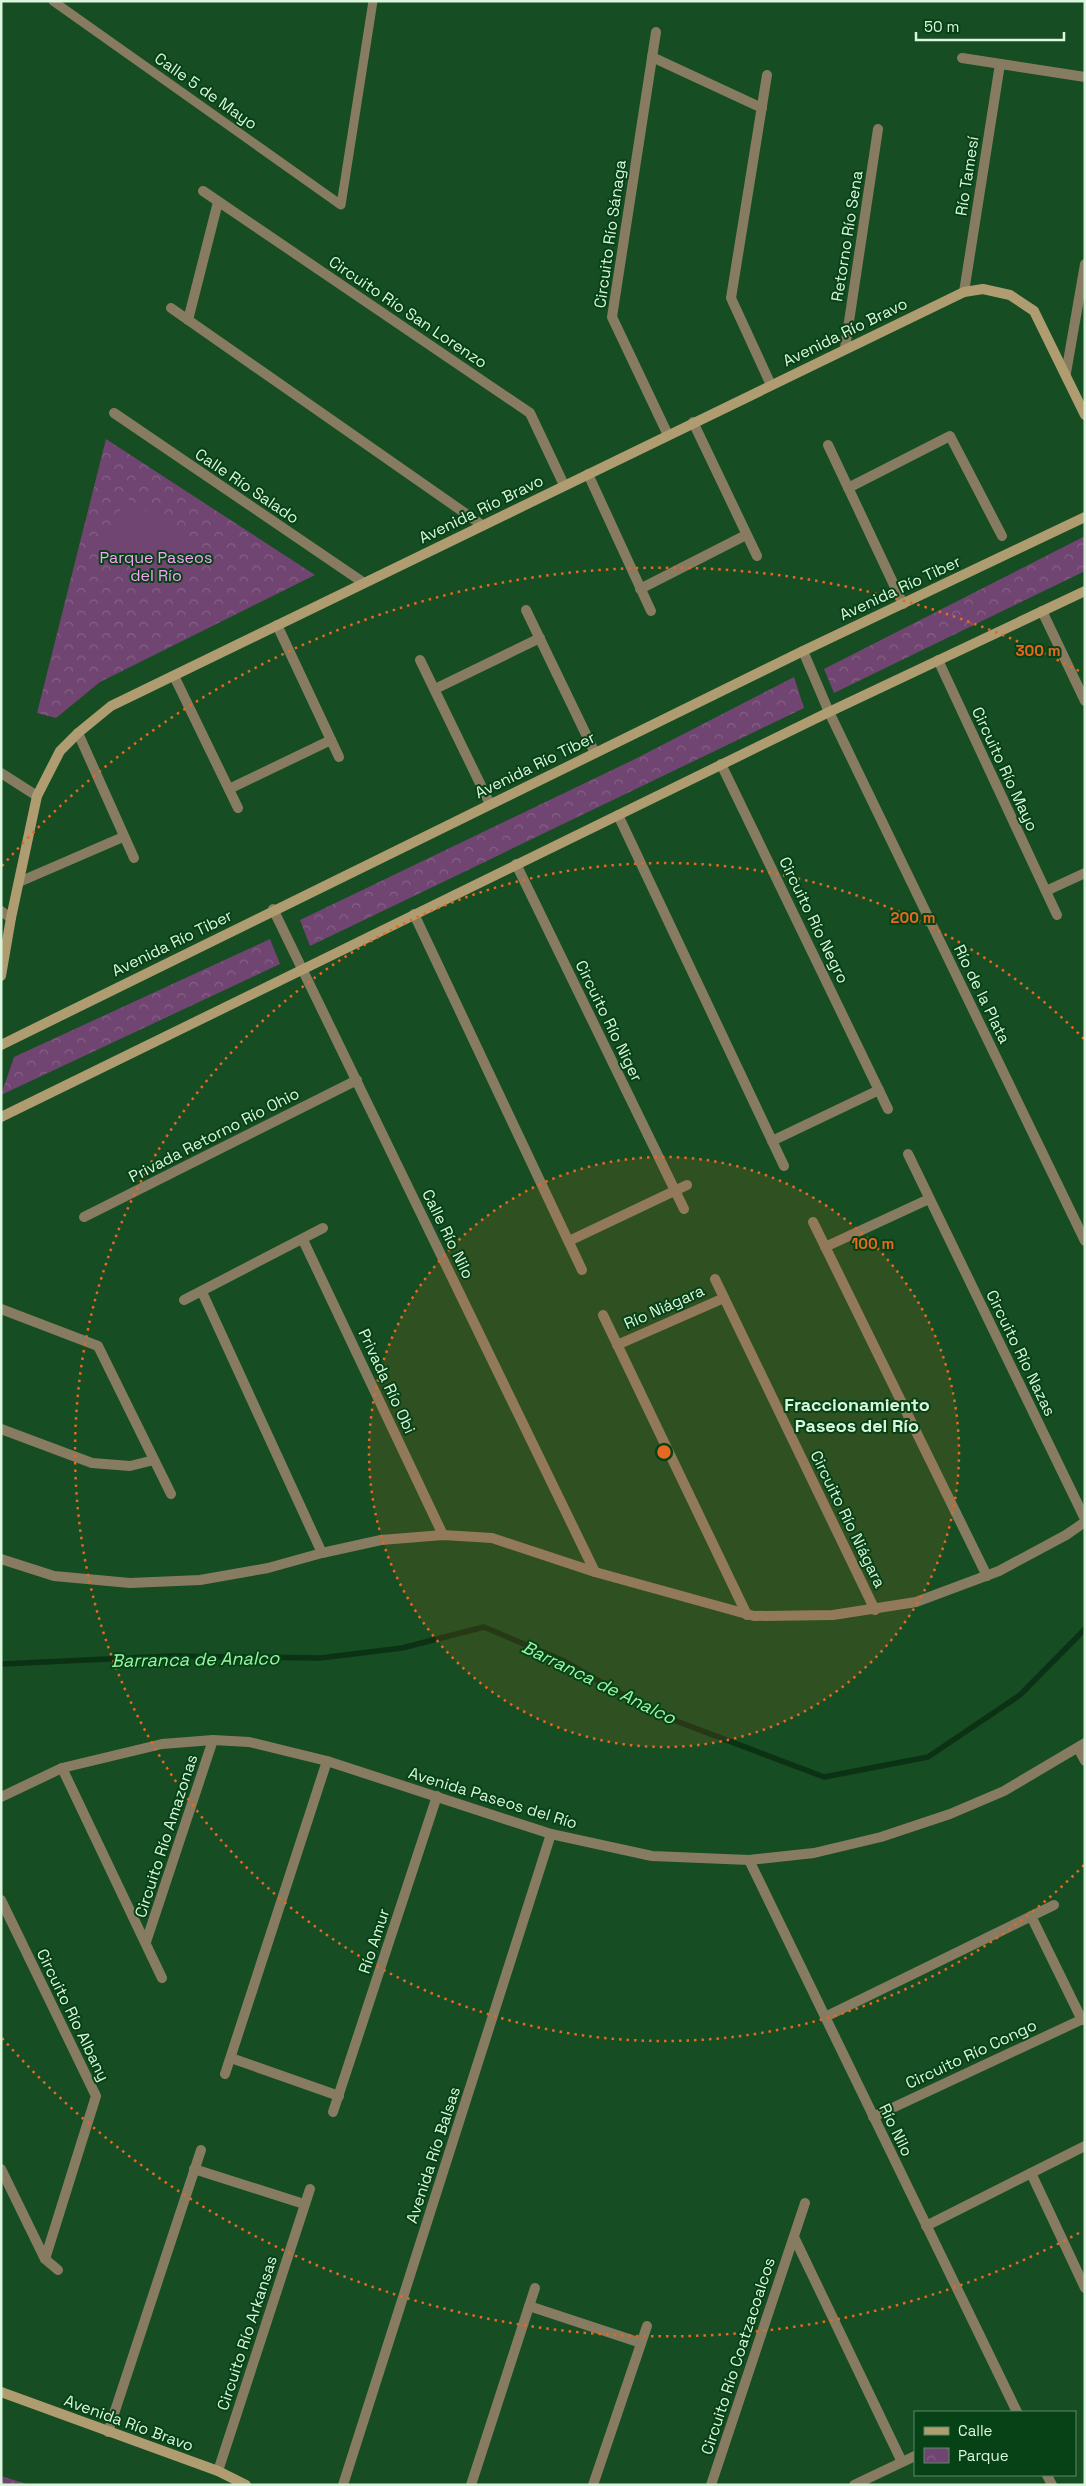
<svg xmlns="http://www.w3.org/2000/svg" width="1086" height="2486" viewBox="0 0 1086 2486" font-family="'Space Grotesk',sans-serif">
<defs>
<pattern id="grass-dots" width="8" height="8" patternUnits="userSpaceOnUse" patternTransform="scale(1.25)"><rect width="8" height="8" fill="#714571"/><path d="M2 2h.1M6 6h.1" fill="none" stroke="#856085" stroke-width="1.8" stroke-linecap="round"/></pattern>
<pattern id="park-crowns" width="20" height="18" patternUnits="userSpaceOnUse" patternTransform="scale(1.25)"><rect width="20" height="18" fill="#714571"/><path d="M2 6a3 3 0 1 1 6 0M12 15a3 3 0 1 1 6 0" fill="none" stroke="#856085"/></pattern>
</defs>
<rect width="100%" height="100%" fill="#164d22"/>
<path fill="url(#grass-dots)" d="M 1,2476 L 30,2485 L 1,2485 Z"/>
<g fill="url(#park-crowns)">
<path d="M 106,439 L 315,575 L 100,682 L 56,718 L 37,713 Z"/>
<path d="M 1085,536 L 1085,571 L 834,693 L 824,669 Z"/>
<path d="M 794,677 L 804,708 L 310,946 L 300,920 L 633,760 Z"/>
<path d="M 270,939 L 280,964 L 1,1095 L 14,1057 Z"/>
</g>
<path fill="#714571" d="M 128,499 L 204,549 L 174,595 L 98,544 Z"/>
<g fill="none" stroke-linecap="round" stroke-linejoin="round">
<path stroke="#0c3215" stroke-width="5.5" d="M 1,1664 L 172,1656 L 320,1658 L 402,1648 L 484,1627 L 562,1660 L 655,1713 L 824,1777 L 928,1757 L 1020,1695 L 1085,1629"/>
<path stroke="#877c61" stroke-width="9" d="M 53,1 L 341,205 L 373,1"/>
<g stroke="#877c61" stroke-width="10">
<path d="M 656,32 L 612,317 L 668,435"/>
<path d="M 652,57 L 762,108"/>
<path d="M 962,58 L 1085,77"/>
<path d="M 767,75 L 731,298 L 771,385"/>
<path d="M 203,191 L 530,413 L 564,485"/>
<path d="M 964,292 L 1000,64"/>
<path d="M 171,308 L 482,525"/>
<path d="M 188,320 L 218,202"/>
<path d="M 845,348 L 878,129"/>
<path d="M 1066,373 L 1085,264"/>
<path d="M 114,413 L 364,583"/>
<path d="M 693,422 L 757,556"/>
<path d="M 828,445 L 903,604"/>
<path d="M 588,474 L 651,611"/>
<path d="M 848,488 L 950,436 L 1002,536"/>
<path d="M 640,589 L 746,535"/>
<path d="M 526,610 L 595,753"/>
<path d="M 1042,611 L 1085,701"/>
<path d="M 277,625 L 339,757"/>
<path d="M 803,651 L 829,712 L 1085,1241"/>
<path d="M 420,660 L 490,804"/>
<path d="M 938,660 L 1057,915"/>
<path d="M 174,676 L 238,808"/>
<path d="M 435,689 L 540,638"/>
<path d="M 78,733 L 134,858"/>
<path d="M 721,764 L 888,1109"/>
<path d="M 1,773 L 37,796"/>
<path d="M 229,789 L 331,740"/>
<path d="M 618,815 L 784,1166"/>
<path d="M 516,864 L 684,1209"/>
<path d="M 19,882 L 123,837"/>
<path d="M 1046,891 L 1085,873"/>
<path d="M 273,909 L 595,1572"/>
<path d="M 1,911 L 11,918"/>
<path d="M 414,914 L 582,1270"/>
<path d="M 772,1141 L 879,1090"/>
<path d="M 908,1154 L 1085,1519"/>
<path d="M 84,1217 L 357,1080"/>
<path d="M 813,1222 L 987,1576"/>
<path d="M 303,1240 L 443,1535"/>
<path d="M 569,1241 L 687,1185"/>
<path d="M 825,1247 L 929,1199"/>
<path d="M 715,1279 L 875,1610"/>
<path d="M 202,1292 L 322,1553"/>
<path d="M 184,1300 L 323,1228"/>
<path d="M 1,1309 L 98,1346 L 171,1494"/>
<path d="M 603,1315 L 747,1615"/>
<path d="M 617,1345 L 724,1298"/>
<path d="M 1,1429 L 92,1463 L 130,1466 L 154,1460"/>
<path d="M 1,1559 L 54,1576 L 130,1583 L 200,1580 L 268,1568 L 322,1553 L 381,1540 L 443,1535 L 492,1538 L 595,1572 L 754,1616 L 833,1615 L 916,1602 L 999,1571 L 1066,1535 L 1085,1522"/>
<path d="M 1078,1748 L 1085,1761"/>
<path d="M 62,1768 L 162,1978"/>
<path d="M 1,1797 L 62,1768 L 162,1744 L 213,1740 L 249,1742 L 327,1761 L 551,1834 L 652,1856 L 749,1860 L 814,1853 L 881,1837 L 950,1814 L 1004,1791 L 1085,1743"/>
<path d="M 749,1860 L 1017,2412"/>
<path d="M 1,1900 L 96,2096 L 45,2259"/>
<path d="M 1031,1916 L 1082,2020"/>
<path d="M 146,1942 L 213,1740"/>
<path d="M 825,2017 L 1054,1905"/>
<path d="M 231,2058 L 339,2096"/>
<path d="M 225,2074 L 327,1761"/>
<path d="M 333,2112 L 437,1796"/>
<path d="M 873,2117 L 1085,2018"/>
<path d="M 1,2169 L 45,2259 L 58,2270"/>
<path d="M 194,2169 L 304,2204"/>
<path d="M 1031,2173 L 1085,2288"/>
<path d="M 926,2226 L 1085,2146"/>
<path d="M 794,2237 L 902,2462"/>
<path d="M 529,2306 L 641,2343"/>
<path d="M 108,2432 L 201,2150"/>
<path d="M 218,2471 L 310,2189"/>
<path d="M 1047,2475 L 1052,2485"/>
<path d="M 343,2485 L 551,1834"/>
<path d="M 471,2485 L 535,2288"/>
<path d="M 593,2485 L 647,2326"/>
<path d="M 711,2485 L 805,2203"/>
<path d="M 854,2485 L 915,2456"/>
</g>
<g stroke="#af9c71" stroke-width="10">
<path d="M 1,976 L 11,918 L 37,796 L 60,751 L 78,733 L 111,706 L 964,292 L 983,289 L 1010,295 L 1034,311 L 1085,415"/>
<path d="M 1,1045 L 803,651 L 1085,517"/>
<path d="M 1,1117 L 829,712 L 1085,591"/>
<path d="M 1,2392 L 218,2471 L 246,2485"/>
</g>
</g>
<circle cx="664" cy="1452" r="295" fill="#e76921" fill-opacity=".12"/>
<g fill="none" stroke="#e76921" stroke-width="2.5" stroke-dasharray="2.5 5">
<circle cx="664" cy="1452" r="295"/>
<path d="M1084 1865A589 589 0 1 1 1084 1039"/>
<path d="M1079 2233A884 884 0 0 1 2 2038M2 866A884 884 0 0 1 1079 671"/>
</g>
<g text-anchor="middle" dominant-baseline="central" stroke-width="4" stroke-linejoin="round" paint-order="stroke">
<g font-size="16" fill="#daf6dc" stroke="#074217">
<text transform="translate(206 91) rotate(35)">Calle 5 de Mayo</text>
<text transform="translate(967 176) rotate(-81)">Río Tamesí</text>
<text transform="translate(610 234) rotate(-82)">Circuito Río Sánaga</text>
<text transform="translate(847 236) rotate(-81)">Retorno Río Sena</text>
<text transform="translate(408 312) rotate(34)">Circuito Río San Lorenzo</text>
<text transform="translate(845 332) rotate(-26)">Avenida Río Bravo</text>
<text transform="translate(247 486) rotate(34)">Calle Río Salado</text>
<text transform="translate(481 509) rotate(-26)">Avenida Río Bravo</text>
<text transform="translate(900 588) rotate(-25)">Avenida Río Tiber</text>
<text transform="translate(535 765) rotate(-26)">Avenida Río Tiber</text>
<text transform="translate(1005 769) rotate(65)">Circuito Río Mayo</text>
<text transform="translate(814 920) rotate(64)">Circuito Río Negro</text>
<text transform="translate(172 943) rotate(-26)">Avenida Río Tiber</text>
<text transform="translate(982 994) rotate(64)">Río de la Plata</text>
<text transform="translate(609 1021) rotate(64)">Circuito Río Niger</text>
<text transform="translate(214 1135) rotate(-27)">Privada Retorno Río Ohio</text>
<text transform="translate(448 1234) rotate(64)">Calle Río Nilo</text>
<text transform="translate(664 1307) rotate(-24)">Río Niágara</text>
<text transform="translate(1021 1353) rotate(64)">Circuito Río Nazas</text>
<text transform="translate(387 1381) rotate(65)">Privada Río Obi</text>
<text transform="translate(848 1519) rotate(64)">Circuito Río Niágara</text>
<text transform="translate(493 1798) rotate(17)">Avenida Paseos del Río</text>
<text transform="translate(166 1836) rotate(-72)">Circuito Río Amazonas</text>
<text transform="translate(374 1941) rotate(-72)">Río Amur</text>
<text transform="translate(73 2015) rotate(64)">Circuito Río Albany</text>
<text transform="translate(971 2054) rotate(-25)">Circuito Río Congo</text>
<text transform="translate(896 2130) rotate(64)">Río Nilo</text>
<text transform="translate(433 2155) rotate(-72)">Avenida Río Balsas</text>
<text transform="translate(247 2333) rotate(-72)">Circuito Río Arkansas</text>
<text transform="translate(738 2356) rotate(-72)">Circuito Río Coatzacoalcos</text>
<text transform="translate(129 2423) rotate(20)">Avenida Río Bravo</text>
</g>
<g font-size="16" fill="#f7a3f5" stroke="#074217">
<text x="156" y="557">Parque Paseos<tspan x="156" dy="18">del Río</tspan></text>
</g>
<g font-size="18" font-weight="bold" fill="#daf6dc" stroke="#074217">
<text x="857" y="1404">Fraccionamiento<tspan x="857" dy="21">Paseos del Río</tspan></text>
</g>
<g font-size="18" font-style="italic" fill="#99f8a6" stroke="#074217">
<text transform="translate(195 1659) rotate(-1)">Barranca de Analco</text>
<text transform="translate(599 1682) rotate(26)">Barranca de Analco</text>
</g>
</g>
<circle cx="664" cy="1452" r="8" fill="#e76921" stroke="#074217" stroke-width="2.5"/>
<g font-size="15" text-anchor="middle" font-weight="bold" fill="#e76921" stroke="#074217" stroke-width="4" stroke-linejoin="round" paint-order="stroke">
<text x="1038" y="656">300 m</text>
<text x="913" y="923">200 m</text>
<text x="873" y="1249">100 m</text>
</g>
<rect width="1086" height="2486" fill="none" stroke="#daf6dc" stroke-width="5"/>
<rect x="914" y="2411" width="162" height="65" fill="#074217" stroke="#5b8a66"/>
<rect x="924" y="2427" width="25" height="8" fill="#af9c71" stroke="#5b8a66"/>
<text x="958" y="2436" font-size="15" fill="#daf6dc">Calle</text>
<rect x="924" y="2448" width="25" height="15" fill="url(#park-crowns)" stroke="#5b8a66"/>
<text x="958" y="2461" font-size="15" fill="#daf6dc">Parque</text>
<path d="M916 32v8h148v-8" fill="none" stroke="#daf6dc" stroke-width="2.5"/>
<text x="924" y="32" font-size="15" fill="#daf6dc" stroke="#074217" stroke-width="4" paint-order="stroke">50 m</text>
</svg>
